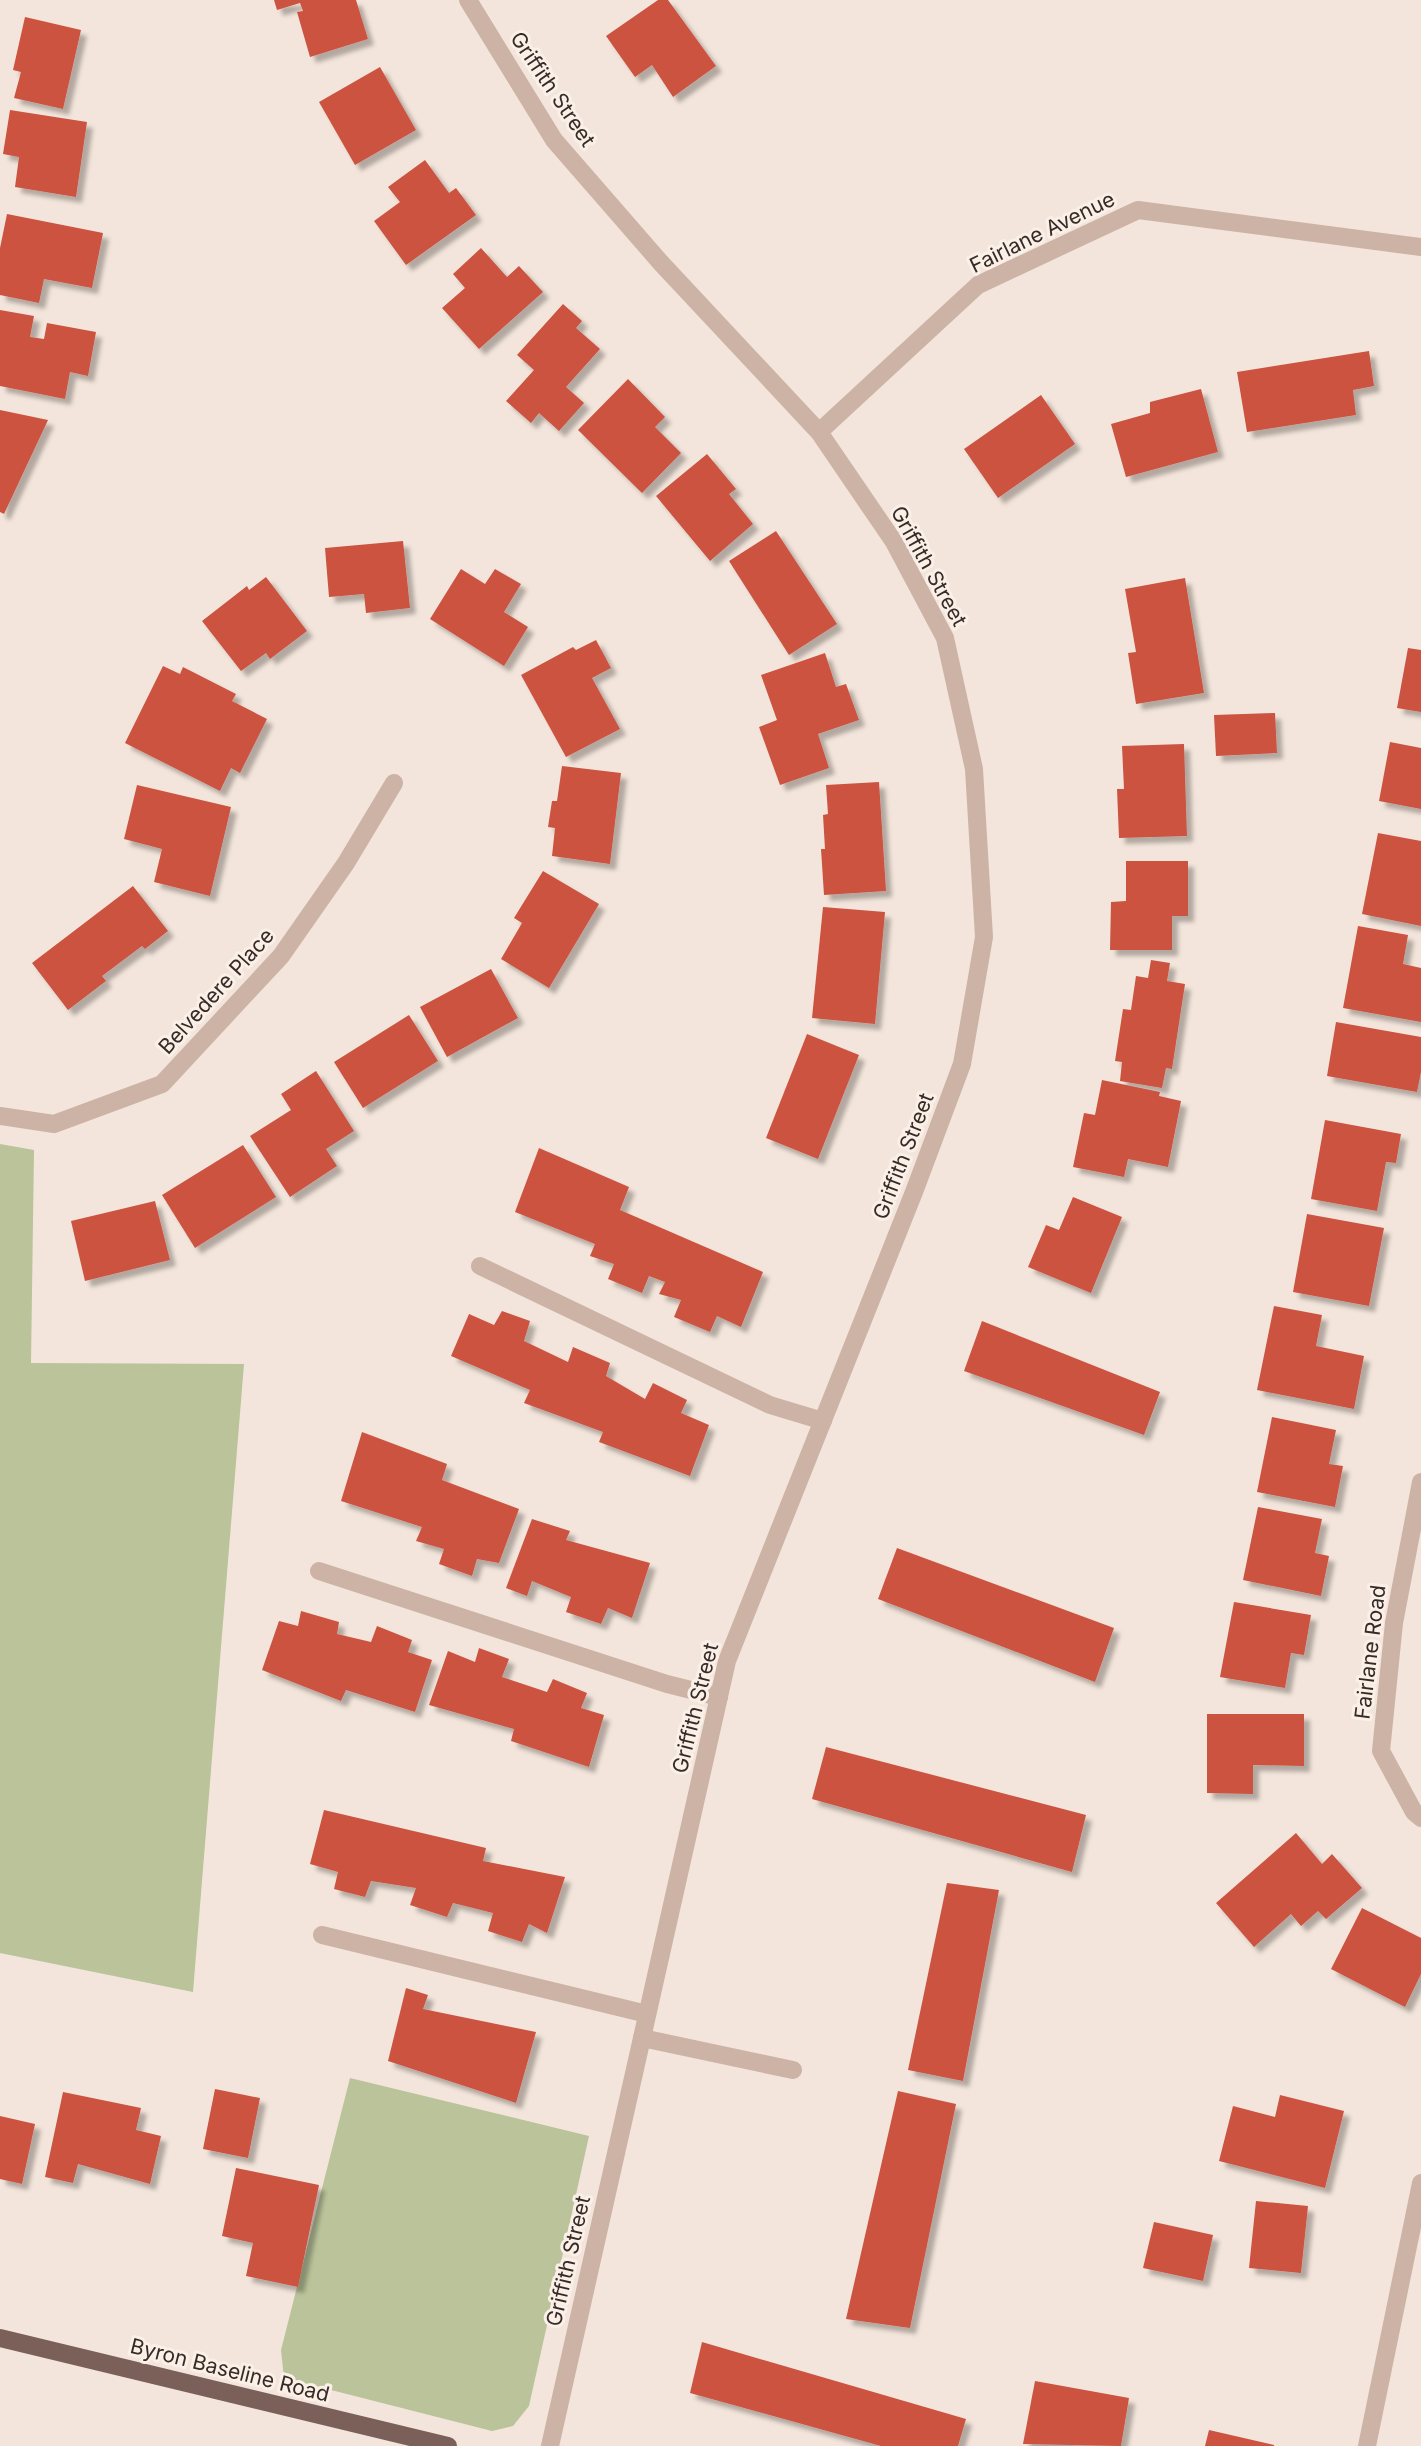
<svg xmlns="http://www.w3.org/2000/svg" width="1421" height="2446" viewBox="0 0 1421 2446" font-family="Inter,sans-serif">
<defs>
<filter id="shadow"><feDropShadow dx="6" dy="6" stdDeviation="2" flood-color="#0004"/></filter>
</defs>
<rect width="100%" height="100%" fill="#f3e5db"/>
<g fill="#bac39a">
<path d="M 0,1144 L 34,1150 L 31,1363 L 244,1364 L 193,1992 L 0,1953 Z"/>
<path d="M 350,2078 L 589,2136 L 529,2406 L 513,2426 L 492,2431 L 284,2378 L 281,2350 Z"/>
</g>
<g fill="#cb5341" filter="url(#shadow)">
<path d="M 274,0 L 356,0 L 368,39 L 310,57 L 297,12 L 303,11 L 300,3 L 277,10 Z"/>
<path d="M 658,0 L 668,0 L 716,66 L 673,97 L 652,65 L 635,77 L 606,36 Z"/>
<path d="M 25,17 L 81,30 L 63,109 L 14,98 L 21,72 L 13,70 Z"/>
<path d="M 380,67 L 416,130 L 355,165 L 319,102 Z"/>
<path d="M 10,110 L 87,122 L 76,197 L 15,187 L 19,157 L 3,154 Z"/>
<path d="M 425,160 L 449,193 L 456,188 L 476,215 L 406,265 L 374,221 L 400,202 L 388,187 Z"/>
<path d="M 7,214 L 103,233 L 92,288 L 44,279 L 39,303 L 0,295 L 0,248 Z"/>
<path d="M 481,248 L 507,277 L 519,266 L 543,292 L 479,349 L 442,308 L 465,288 L 453,274 Z"/>
<path d="M 563,304 L 582,321 L 576,328 L 600,349 L 566,387 L 584,403 L 559,431 L 539,413 L 531,423 L 506,401 L 534,370 L 517,355 Z"/>
<path d="M 0,310 L 34,316 L 30,337 L 44,339 L 47,323 L 96,332 L 88,376 L 70,372 L 65,399 L 0,386 Z"/>
<path d="M 1369,351 L 1374,386 L 1353,390 L 1356,415 L 1247,432 L 1237,372 Z"/>
<path d="M 628,379 L 665,417 L 655,427 L 681,453 L 642,493 L 578,430 Z"/>
<path d="M 1201,389 L 1218,452 L 1126,477 L 1111,424 L 1150,413 L 1150,402 Z"/>
<path d="M 1041,395 L 1075,444 L 998,498 L 964,449 Z"/>
<path d="M 0,410 L 48,420 L 4,514 L 0,512 Z"/>
<path d="M 707,454 L 736,489 L 729,494 L 753,524 L 710,561 L 656,496 Z"/>
<path d="M 776,531 L 837,624 L 789,655 L 729,561 Z"/>
<path d="M 403,541 L 410,608 L 366,613 L 364,594 L 329,597 L 325,548 Z"/>
<path d="M 461,569 L 485,584 L 495,569 L 521,584 L 504,612 L 528,627 L 504,666 L 430,619 Z"/>
<path d="M 266,577 L 307,631 L 270,659 L 266,653 L 241,671 L 202,621 L 247,586 L 249,590 Z"/>
<path d="M 1185,578 L 1204,693 L 1136,704 L 1128,653 L 1136,652 L 1125,589 Z"/>
<path d="M 596,640 L 611,668 L 592,678 L 620,729 L 566,757 L 521,675 L 573,647 L 576,650 Z"/>
<path d="M 1408,648 L 1421,650 L 1421,712 L 1397,708 Z"/>
<path d="M 825,653 L 836,687 L 846,684 L 859,720 L 818,734 L 829,768 L 780,785 L 759,727 L 777,720 L 761,675 Z"/>
<path d="M 163,666 L 180,674 L 183,667 L 236,694 L 232,701 L 267,719 L 240,773 L 231,768 L 220,791 L 125,743 Z"/>
<path d="M 1275,713 L 1277,753 L 1216,756 L 1214,715 Z"/>
<path d="M 1390,742 L 1421,748 L 1421,809 L 1379,801 Z"/>
<path d="M 1184,744 L 1187,836 L 1119,838 L 1117,789 L 1124,789 L 1122,746 Z"/>
<path d="M 562,766 L 621,773 L 610,864 L 552,856 L 555,828 L 548,827 L 552,801 L 557,801 Z"/>
<path d="M 879,782 L 886,891 L 824,895 L 821,849 L 825,849 L 823,815 L 828,814 L 826,785 Z"/>
<path d="M 137,785 L 231,807 L 210,896 L 154,882 L 162,849 L 124,839 Z"/>
<path d="M 1378,833 L 1421,841 L 1421,926 L 1362,914 Z"/>
<path d="M 1126,861 L 1188,861 L 1188,916 L 1172,916 L 1172,950 L 1110,950 L 1111,902 L 1126,901 Z"/>
<path d="M 543,871 L 599,904 L 549,988 L 501,959 L 522,923 L 514,918 Z"/>
<path d="M 133,886 L 168,931 L 145,949 L 142,946 L 102,976 L 106,981 L 68,1010 L 32,963 Z"/>
<path d="M 823,907 L 885,912 L 875,1024 L 812,1018 Z"/>
<path d="M 1358,926 L 1408,935 L 1403,964 L 1421,968 L 1421,1022 L 1343,1008 Z"/>
<path d="M 1151,960 L 1170,963 L 1167,981 L 1185,984 L 1172,1069 L 1166,1068 L 1162,1088 L 1120,1081 L 1122,1062 L 1115,1061 L 1123,1009 L 1131,1010 L 1136,976 L 1148,978 Z"/>
<path d="M 491,969 L 518,1018 L 447,1057 L 420,1007 Z"/>
<path d="M 409,1015 L 438,1061 L 363,1108 L 334,1062 Z"/>
<path d="M 1336,1022 L 1421,1037 L 1421,1072 L 1417,1092 L 1327,1076 Z"/>
<path d="M 807,1034 L 859,1055 L 818,1159 L 766,1138 Z"/>
<path d="M 316,1071 L 354,1131 L 326,1149 L 337,1166 L 290,1197 L 250,1136 L 291,1110 L 281,1094 Z"/>
<path d="M 1102,1080 L 1160,1092 L 1159,1096 L 1181,1101 L 1168,1167 L 1128,1159 L 1124,1177 L 1073,1167 L 1084,1113 L 1095,1115 Z"/>
<path d="M 1325,1120 L 1401,1134 L 1396,1163 L 1386,1162 L 1377,1211 L 1311,1199 Z"/>
<path d="M 243,1145 L 276,1197 L 195,1248 L 162,1195 Z"/>
<path d="M 539,1148 L 629,1187 L 620,1210 L 763,1272 L 741,1327 L 717,1316 L 710,1332 L 674,1317 L 681,1300 L 659,1294 L 665,1282 L 649,1276 L 642,1293 L 608,1279 L 614,1264 L 590,1256 L 595,1244 L 515,1212 Z"/>
<path d="M 1073,1197 L 1122,1217 L 1091,1293 L 1028,1267 L 1046,1225 L 1059,1230 Z"/>
<path d="M 155,1201 L 170,1260 L 85,1281 L 71,1221 Z"/>
<path d="M 1307,1214 L 1384,1228 L 1369,1306 L 1293,1292 Z"/>
<path d="M 1274,1306 L 1322,1315 L 1316,1346 L 1364,1356 L 1354,1409 L 1257,1390 Z"/>
<path d="M 502,1311 L 530,1321 L 524,1341 L 568,1362 L 573,1347 L 610,1363 L 606,1376 L 645,1399 L 653,1383 L 687,1400 L 681,1413 L 709,1425 L 690,1476 L 599,1442 L 603,1432 L 524,1403 L 530,1390 L 451,1356 L 469,1314 L 494,1325 Z"/>
<path d="M 982,1321 L 1160,1392 L 1144,1435 L 964,1371 Z"/>
<path d="M 1272,1417 L 1336,1430 L 1329,1464 L 1343,1466 L 1335,1507 L 1257,1492 Z"/>
<path d="M 362,1432 L 447,1464 L 442,1480 L 519,1509 L 499,1563 L 477,1559 L 472,1576 L 439,1564 L 444,1549 L 416,1541 L 422,1527 L 341,1501 Z"/>
<path d="M 1258,1507 L 1322,1519 L 1315,1553 L 1329,1556 L 1321,1596 L 1243,1580 Z"/>
<path d="M 532,1519 L 570,1531 L 566,1540 L 650,1563 L 632,1618 L 608,1608 L 601,1624 L 566,1612 L 571,1597 L 532,1581 L 527,1596 L 506,1588 Z"/>
<path d="M 897,1548 L 1114,1628 L 1095,1682 L 878,1599 Z"/>
<path d="M 1234,1602 L 1311,1615 L 1304,1655 L 1291,1653 L 1285,1688 L 1220,1677 Z"/>
<path d="M 301,1611 L 339,1622 L 337,1634 L 371,1642 L 377,1626 L 412,1640 L 408,1652 L 432,1660 L 415,1712 L 346,1690 L 341,1701 L 262,1670 L 279,1621 L 298,1626 Z"/>
<path d="M 479,1648 L 509,1659 L 502,1677 L 547,1692 L 553,1679 L 587,1693 L 581,1708 L 604,1715 L 589,1767 L 511,1741 L 514,1729 L 429,1705 L 448,1651 L 475,1662 Z"/>
<path d="M 1207,1714 L 1304,1714 L 1304,1766 L 1253,1765 L 1253,1794 L 1207,1793 Z"/>
<path d="M 826,1747 L 1086,1815 L 1072,1872 L 812,1799 Z"/>
<path d="M 324,1810 L 486,1848 L 483,1861 L 565,1877 L 547,1933 L 529,1924 L 522,1942 L 488,1931 L 493,1913 L 453,1903 L 447,1917 L 410,1905 L 416,1888 L 371,1881 L 365,1897 L 334,1889 L 338,1872 L 310,1864 Z"/>
<path d="M 1296,1833 L 1322,1864 L 1332,1854 L 1362,1888 L 1326,1919 L 1318,1911 L 1301,1926 L 1291,1914 L 1254,1947 L 1216,1903 Z"/>
<path d="M 947,1883 L 999,1890 L 963,2081 L 908,2070 Z"/>
<path d="M 1362,1908 L 1421,1938 L 1421,1974 L 1405,2007 L 1331,1969 Z"/>
<path d="M 406,1988 L 428,1995 L 423,2009 L 536,2032 L 516,2103 L 388,2061 Z"/>
<path d="M 215,2089 L 260,2098 L 248,2158 L 203,2149 Z"/>
<path d="M 898,2091 L 956,2104 L 910,2328 L 846,2319 Z"/>
<path d="M 63,2092 L 141,2108 L 136,2130 L 161,2136 L 150,2184 L 78,2164 L 73,2183 L 45,2177 Z"/>
<path d="M 1280,2095 L 1344,2111 L 1325,2188 L 1219,2161 L 1233,2106 L 1275,2117 Z"/>
<path d="M 0,2116 L 35,2124 L 22,2184 L 0,2179 Z"/>
<path d="M 236,2168 L 319,2185 L 298,2287 L 246,2276 L 253,2243 L 222,2236 Z"/>
<path d="M 1256,2201 L 1308,2206 L 1301,2273 L 1249,2268 Z"/>
<path d="M 1154,2222 L 1213,2235 L 1203,2281 L 1143,2268 Z"/>
<path d="M 702,2342 L 966,2419 L 958,2446 L 881,2446 L 690,2393 Z"/>
<path d="M 1035,2381 L 1129,2398 L 1121,2446 L 1023,2444 Z"/>
<path d="M 1209,2430 L 1274,2445 L 1274,2446 L 1205,2446 Z"/>
</g>
<g fill="none" stroke-linecap="round" stroke-linejoin="round">
<g stroke="#ccb3a6" stroke-width="18">
<path d="M 468,0 L 554,140 L 661,263 L 819,432 L 894,542 L 945,638 L 974,769 L 984,937 L 962,1064 L 914,1192 L 727,1661 L 550,2446"/>
<path d="M 819,432 L 978,285 L 1138,210 L 1421,247"/>
<path d="M 0,1116 L 54,1124 L 162,1084 L 281,956 L 346,863 L 394,783"/>
<path d="M 480,1266 L 770,1405 L 823,1421"/>
<path d="M 1421,1482 L 1394,1623 L 1381,1751 L 1414,1812 L 1421,1818"/>
<path d="M 319,1571 L 667,1684 L 719,1697"/>
<path d="M 322,1935 L 647,2014"/>
<path d="M 642,2038 L 793,2070"/>
<path d="M 1367,2446 L 1421,2183"/>
</g>
<path stroke="#7a6058" stroke-width="18" d="M 0,2338 L 448,2446"/>
</g>
<g text-anchor="middle" dominant-baseline="central" stroke-width="6" stroke-linejoin="round" paint-order="stroke">
<g font-size="21" fill="#382b27" stroke="#faf0e8">
<text transform="translate(553 89) rotate(56)">Griffith Street</text>
<text transform="translate(1042 232) rotate(-26)">Fairlane Avenue</text>
<text transform="translate(929 566) rotate(61)">Griffith Street</text>
<text transform="translate(216 991) rotate(-48)">Belvedere Place</text>
<text transform="translate(903 1156) rotate(-69)">Griffith Street</text>
<text transform="translate(1370 1652) rotate(-83)">Fairlane Road</text>
<text transform="translate(695 1708) rotate(-76)">Griffith Street</text>
<text transform="translate(568 2261) rotate(-77)">Griffith Street</text>
<text transform="translate(230 2370) rotate(14)">Byron Baseline Road</text>
</g>
</g>
</svg>
